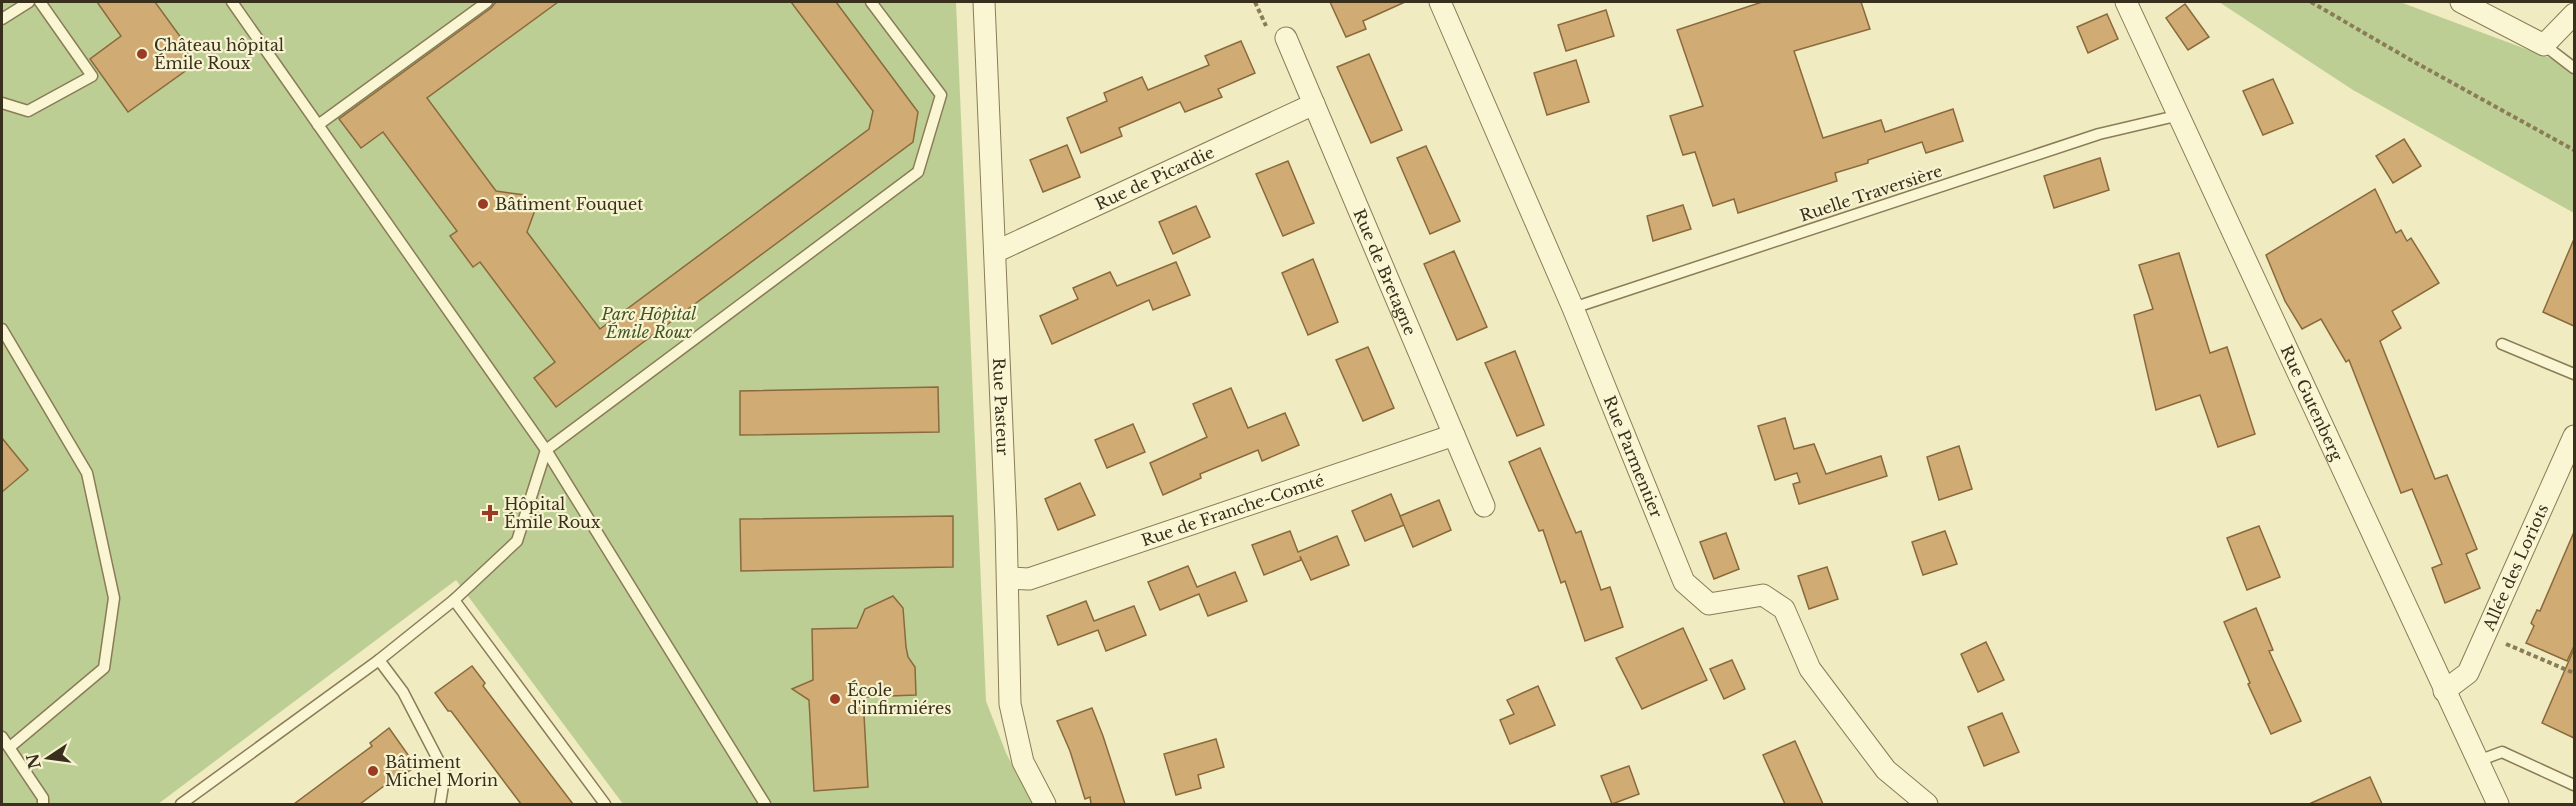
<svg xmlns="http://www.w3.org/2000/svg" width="2576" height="806" viewBox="0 0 2576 806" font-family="'Libre Baskerville',serif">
<rect width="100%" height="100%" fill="#f0ebc0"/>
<g fill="#bcce94">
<path d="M 2,2 L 956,2 L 986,701 L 1006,753 L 1033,804 L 623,804 L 456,580 L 158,804 L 2,804 Z"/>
<path d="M 2219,2 L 2400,2 L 2574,67 L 2574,213 L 2353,90 Z"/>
</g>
<g fill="#d0ac74" stroke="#8a6a3c" stroke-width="1.5">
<path d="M 97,2 L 155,2 L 187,46 L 184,49 L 195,64 L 128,112 L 90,59 L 121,36 Z"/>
<path d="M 496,2 L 558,2 L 427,98 L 496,191 L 525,195 L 535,210 L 527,232 L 600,329 L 869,129 L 873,111 L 791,2 L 836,2 L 918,112 L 913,142 L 556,407 L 534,378 L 555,362 L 480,262 L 473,267 L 450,236 L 457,231 L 383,132 L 361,148 L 339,119 L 491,8 Z"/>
<path d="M 1330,2 L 1405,2 L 1363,21 L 1366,29 L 1346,37 Z"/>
<path d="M 1762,2 L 1861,2 L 1870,29 L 1794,51 L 1823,138 L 1881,120 L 1885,132 L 1953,109 L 1963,141 L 1926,153 L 1922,142 L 1868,160 L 1868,163 L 1835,173 L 1837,181 L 1738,213 L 1734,199 L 1713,206 L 1695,152 L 1683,155 L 1670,116 L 1703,106 L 1677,30 Z"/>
<path d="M 2185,4 L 2209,37 L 2188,50 L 2166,18 Z"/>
<path d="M 1606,10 L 1614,36 L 1566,51 L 1558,25 Z"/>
<path d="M 2107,14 L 2118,39 L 2088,53 L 2077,27 Z"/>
<path d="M 1241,41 L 1255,73 L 1218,89 L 1222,97 L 1185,112 L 1180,102 L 1119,128 L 1122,136 L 1081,153 L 1067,118 L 1107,101 L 1104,93 L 1142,77 L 1148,90 L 1209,65 L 1205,56 Z"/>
<path d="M 1369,54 L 1402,130 L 1371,143 L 1337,67 Z"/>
<path d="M 1576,60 L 1589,102 L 1547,115 L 1534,73 Z"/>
<path d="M 2273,79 L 2293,123 L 2263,135 L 2243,91 Z"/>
<path d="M 2404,139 L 2421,166 L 2393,183 L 2376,156 Z"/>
<path d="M 1067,145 L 1080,177 L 1043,192 L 1030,160 Z"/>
<path d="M 1426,146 L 1460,221 L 1430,234 L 1397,158 Z"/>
<path d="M 2100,158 L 2109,190 L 2054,208 L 2044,176 Z"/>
<path d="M 1288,161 L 1314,223 L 1283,236 L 1256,174 Z"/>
<path d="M 2375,189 L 2396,233 L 2401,230 L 2407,241 L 2411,238 L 2439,283 L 2392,311 L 2401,328 L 2380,341 L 2435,479 L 2447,475 L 2477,549 L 2466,554 L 2480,588 L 2445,603 L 2432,568 L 2442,564 L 2427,526 L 2412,489 L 2401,493 L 2349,360 L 2346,362 L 2321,319 L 2302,329 L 2285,301 L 2266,255 Z"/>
<path d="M 1683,205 L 1691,229 L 1653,241 L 1647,216 Z"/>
<path d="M 1196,206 L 1210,237 L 1173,254 L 1159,222 Z"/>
<path d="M 2574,239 L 2574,326 L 2543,312 Z"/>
<path d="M 1454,251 L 1487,327 L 1457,340 L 1424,264 Z"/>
<path d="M 2179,253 L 2210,353 L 2227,347 L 2255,434 L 2218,447 L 2200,395 L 2156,410 L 2134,315 L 2153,309 L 2139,265 Z"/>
<path d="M 1313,259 L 1338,322 L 1308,335 L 1282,273 Z"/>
<path d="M 1176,262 L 1190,295 L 1153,310 L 1149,300 L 1052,344 L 1040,316 L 1078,299 L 1073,288 L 1110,272 L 1117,286 Z"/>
<path d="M 1368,347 L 1394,408 L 1363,421 L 1336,360 Z"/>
<path d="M 1515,351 L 1544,425 L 1517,436 L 1485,363 Z"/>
<path d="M 938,387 L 939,432 L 740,435 L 740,391 Z"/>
<path d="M 1231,388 L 1248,428 L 1285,413 L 1299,445 L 1262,461 L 1258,450 L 1200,474 L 1201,478 L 1163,495 L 1150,463 L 1207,437 L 1193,404 Z"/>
<path d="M 1785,418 L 1794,449 L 1814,444 L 1826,474 L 1881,456 L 1887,476 L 1799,504 L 1793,484 L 1800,482 L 1797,473 L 1775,480 L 1758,426 Z"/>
<path d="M 1133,424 L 1145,452 L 1107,468 L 1095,440 Z"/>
<path d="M 2,438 L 28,470 L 2,492 Z"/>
<path d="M 1959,446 L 1972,489 L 1939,500 L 1927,457 Z"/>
<path d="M 1540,448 L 1576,533 L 1581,531 L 1601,590 L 1610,587 L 1623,627 L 1585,641 L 1565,581 L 1561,583 L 1543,530 L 1539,531 L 1509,462 Z"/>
<path d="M 1080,483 L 1095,515 L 1058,530 L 1045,499 Z"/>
<path d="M 1391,494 L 1404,525 L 1365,541 L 1352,511 Z"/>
<path d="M 1439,500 L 1451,530 L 1413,547 L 1400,516 Z"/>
<path d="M 953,516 L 953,567 L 741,571 L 740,519 Z"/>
<path d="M 2259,526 L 2280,577 L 2247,590 L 2227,538 Z"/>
<path d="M 1290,531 L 1298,552 L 1337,536 L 1349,565 L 1311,580 L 1300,556 L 1301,560 L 1264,575 L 1252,545 Z"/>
<path d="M 1945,531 L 1957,564 L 1923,575 L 1912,542 Z"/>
<path d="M 2574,532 L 2574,646 L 2567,661 L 2526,643 L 2534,626 L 2531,623 L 2537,610 L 2540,611 Z"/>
<path d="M 1726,533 L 1739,569 L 1714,579 L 1700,542 Z"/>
<path d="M 1188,566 L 1197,587 L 1235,572 L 1247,601 L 1208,616 L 1199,594 L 1160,610 L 1148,582 Z"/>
<path d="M 1827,567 L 1838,599 L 1809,609 L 1798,576 Z"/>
<path d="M 893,596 L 903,608 L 906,647 L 908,657 L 915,667 L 916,695 L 863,697 L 868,787 L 814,791 L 809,700 L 792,689 L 813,680 L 812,629 L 857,628 L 865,609 Z"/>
<path d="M 1086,601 L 1094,621 L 1134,606 L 1146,635 L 1106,651 L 1098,630 L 1058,645 L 1047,616 Z"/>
<path d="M 2256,608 L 2273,650 L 2269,651 L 2301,721 L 2271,734 L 2248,684 L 2250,683 L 2224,622 Z"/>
<path d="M 1683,628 L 1707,680 L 1642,709 L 1616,658 Z"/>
<path d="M 1986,642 L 2004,680 L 1978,692 L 1961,654 Z"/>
<path d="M 2574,649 L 2574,738 L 2542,723 Z"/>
<path d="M 1732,660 L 1745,689 L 1724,699 L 1710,669 Z"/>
<path d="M 472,666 L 485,683 L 483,686 L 573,804 L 521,804 L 451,711 L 448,711 L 435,693 Z"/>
<path d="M 1538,686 L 1555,725 L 1510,744 L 1500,720 L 1514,714 L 1507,700 Z"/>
<path d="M 1092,708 L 1103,736 L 1125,804 L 1091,804 L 1090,797 L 1085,799 L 1070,751 L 1057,721 Z"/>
<path d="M 2002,713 L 2019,752 L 1984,766 L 1968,727 Z"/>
<path d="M 389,728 L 416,766 L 398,779 L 396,777 L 360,804 L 294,804 L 372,746 L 370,743 Z"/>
<path d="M 1216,739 L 1224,767 L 1198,775 L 1201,788 L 1176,795 L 1164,754 Z"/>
<path d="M 1795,741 L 1823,804 L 1785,804 L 1763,755 Z"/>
<path d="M 1629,766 L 1639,794 L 1612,804 L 1601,776 Z"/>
<path d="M 2370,777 L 2382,804 L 2309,804 Z"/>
</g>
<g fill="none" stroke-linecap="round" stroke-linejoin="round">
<g stroke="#8a7c57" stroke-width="13">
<g id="lane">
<path d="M 232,2 L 546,450 L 765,804"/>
<path d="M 2,19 L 29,2"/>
<path d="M 2544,45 L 2574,68"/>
<path d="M 2,103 L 28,111 L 92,76 L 40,2"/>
<path d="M 318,125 L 487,2"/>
<path d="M 1573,308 L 2099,134 L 2180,115"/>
<path d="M 2,329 L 87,473 L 114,598 L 104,668 L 10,747"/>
<path d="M 2502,344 L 2574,374"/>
<path d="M 454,600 L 605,804"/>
<path d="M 379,660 L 403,692 L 445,773 L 440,804"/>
<path d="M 2,737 L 43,798 L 43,804"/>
<path d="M 2478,761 L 2502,752 L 2574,785"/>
<path d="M 181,804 L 379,660 L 454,600 L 517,541 L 546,450 L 918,172 L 941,95 L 871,2"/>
</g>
</g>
<g stroke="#8a7c57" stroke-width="23">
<g id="street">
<path id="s1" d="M 984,2 L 1006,523 L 1010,704 L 1023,762 L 1045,804"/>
<path id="s2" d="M 1440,2 L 1573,308 L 1684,582 L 1709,604 L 1763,595 L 1784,609 L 1810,669 L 1886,770 L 1927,804"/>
<path id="s3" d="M 2126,2 L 2498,804"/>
<path d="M 2461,2 L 2544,45 L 2574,14"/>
<path id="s4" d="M 1286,38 L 1484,506"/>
<path id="s5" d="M 995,252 L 1314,104"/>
<path id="s6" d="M 1008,578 L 1029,579 L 1454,435"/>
<path id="s7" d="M 2444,691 L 2468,673 L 2574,436"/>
</g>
</g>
<g stroke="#8a7c57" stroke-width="4" stroke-dasharray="4.5 3" stroke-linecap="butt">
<path d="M 1255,2 L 1266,26"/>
<path d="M 2311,2 L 2409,59 L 2574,150"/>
<path d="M 2506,644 L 2574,673"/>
</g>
<use href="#lane" stroke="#faf6d4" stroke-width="10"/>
<use href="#street" stroke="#faf6d4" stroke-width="21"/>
</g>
<g fill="#9b3b24" stroke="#f7f3d0" stroke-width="2">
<circle cx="142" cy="54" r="6"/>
<circle cx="483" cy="204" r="6"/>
<path d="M487 504h6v6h6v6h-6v6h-6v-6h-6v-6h6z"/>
<circle cx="835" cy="699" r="6"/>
<circle cx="373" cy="771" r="6"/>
</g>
<g text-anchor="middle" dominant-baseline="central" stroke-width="4.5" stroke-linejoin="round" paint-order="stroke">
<g font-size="16" fill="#382f1c" stroke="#f7f3d0" text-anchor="start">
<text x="154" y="45">Château hôpital<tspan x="154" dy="18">Émile Roux</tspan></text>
<text x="495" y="204">Bâtiment Fouquet</text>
<text x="504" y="504">Hôpital<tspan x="504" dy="18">Émile Roux</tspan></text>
<text x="847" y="690">École<tspan x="847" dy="18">d'infirmiéres</tspan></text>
<text x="385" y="762">Bâtiment<tspan x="385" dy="18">Michel Morin</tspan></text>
</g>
<g font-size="16" fill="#382f1c" stroke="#f7f3d0">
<text stroke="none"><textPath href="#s5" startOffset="176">Rue de Picardie</textPath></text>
<text transform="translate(1871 193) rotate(-18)">Ruelle Traversière</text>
<text stroke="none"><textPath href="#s4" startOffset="254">Rue de Bretagne</textPath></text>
<text stroke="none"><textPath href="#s3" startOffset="442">Rue Gutenberg</textPath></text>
<text stroke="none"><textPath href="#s1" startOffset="405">Rue Pasteur</textPath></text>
<text stroke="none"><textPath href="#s2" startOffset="494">Rue Parmentier</textPath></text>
<text stroke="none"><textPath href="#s6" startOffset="236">Rue de Franche-Comté</textPath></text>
<text stroke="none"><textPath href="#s7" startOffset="146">Allée des Loriots</textPath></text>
</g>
<g font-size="16" font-style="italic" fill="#3f5622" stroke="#f7f3d0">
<text x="649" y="314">Parc Hôpital<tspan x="649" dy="18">Émile Roux</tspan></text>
</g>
</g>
<rect width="2576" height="806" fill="none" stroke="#382f1c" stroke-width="6"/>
<g transform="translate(48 758) rotate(257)" stroke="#f7f3d0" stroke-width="4.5" paint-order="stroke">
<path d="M0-4.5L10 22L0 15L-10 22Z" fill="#382f1c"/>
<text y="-9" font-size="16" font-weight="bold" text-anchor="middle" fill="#382f1c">N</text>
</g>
</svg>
